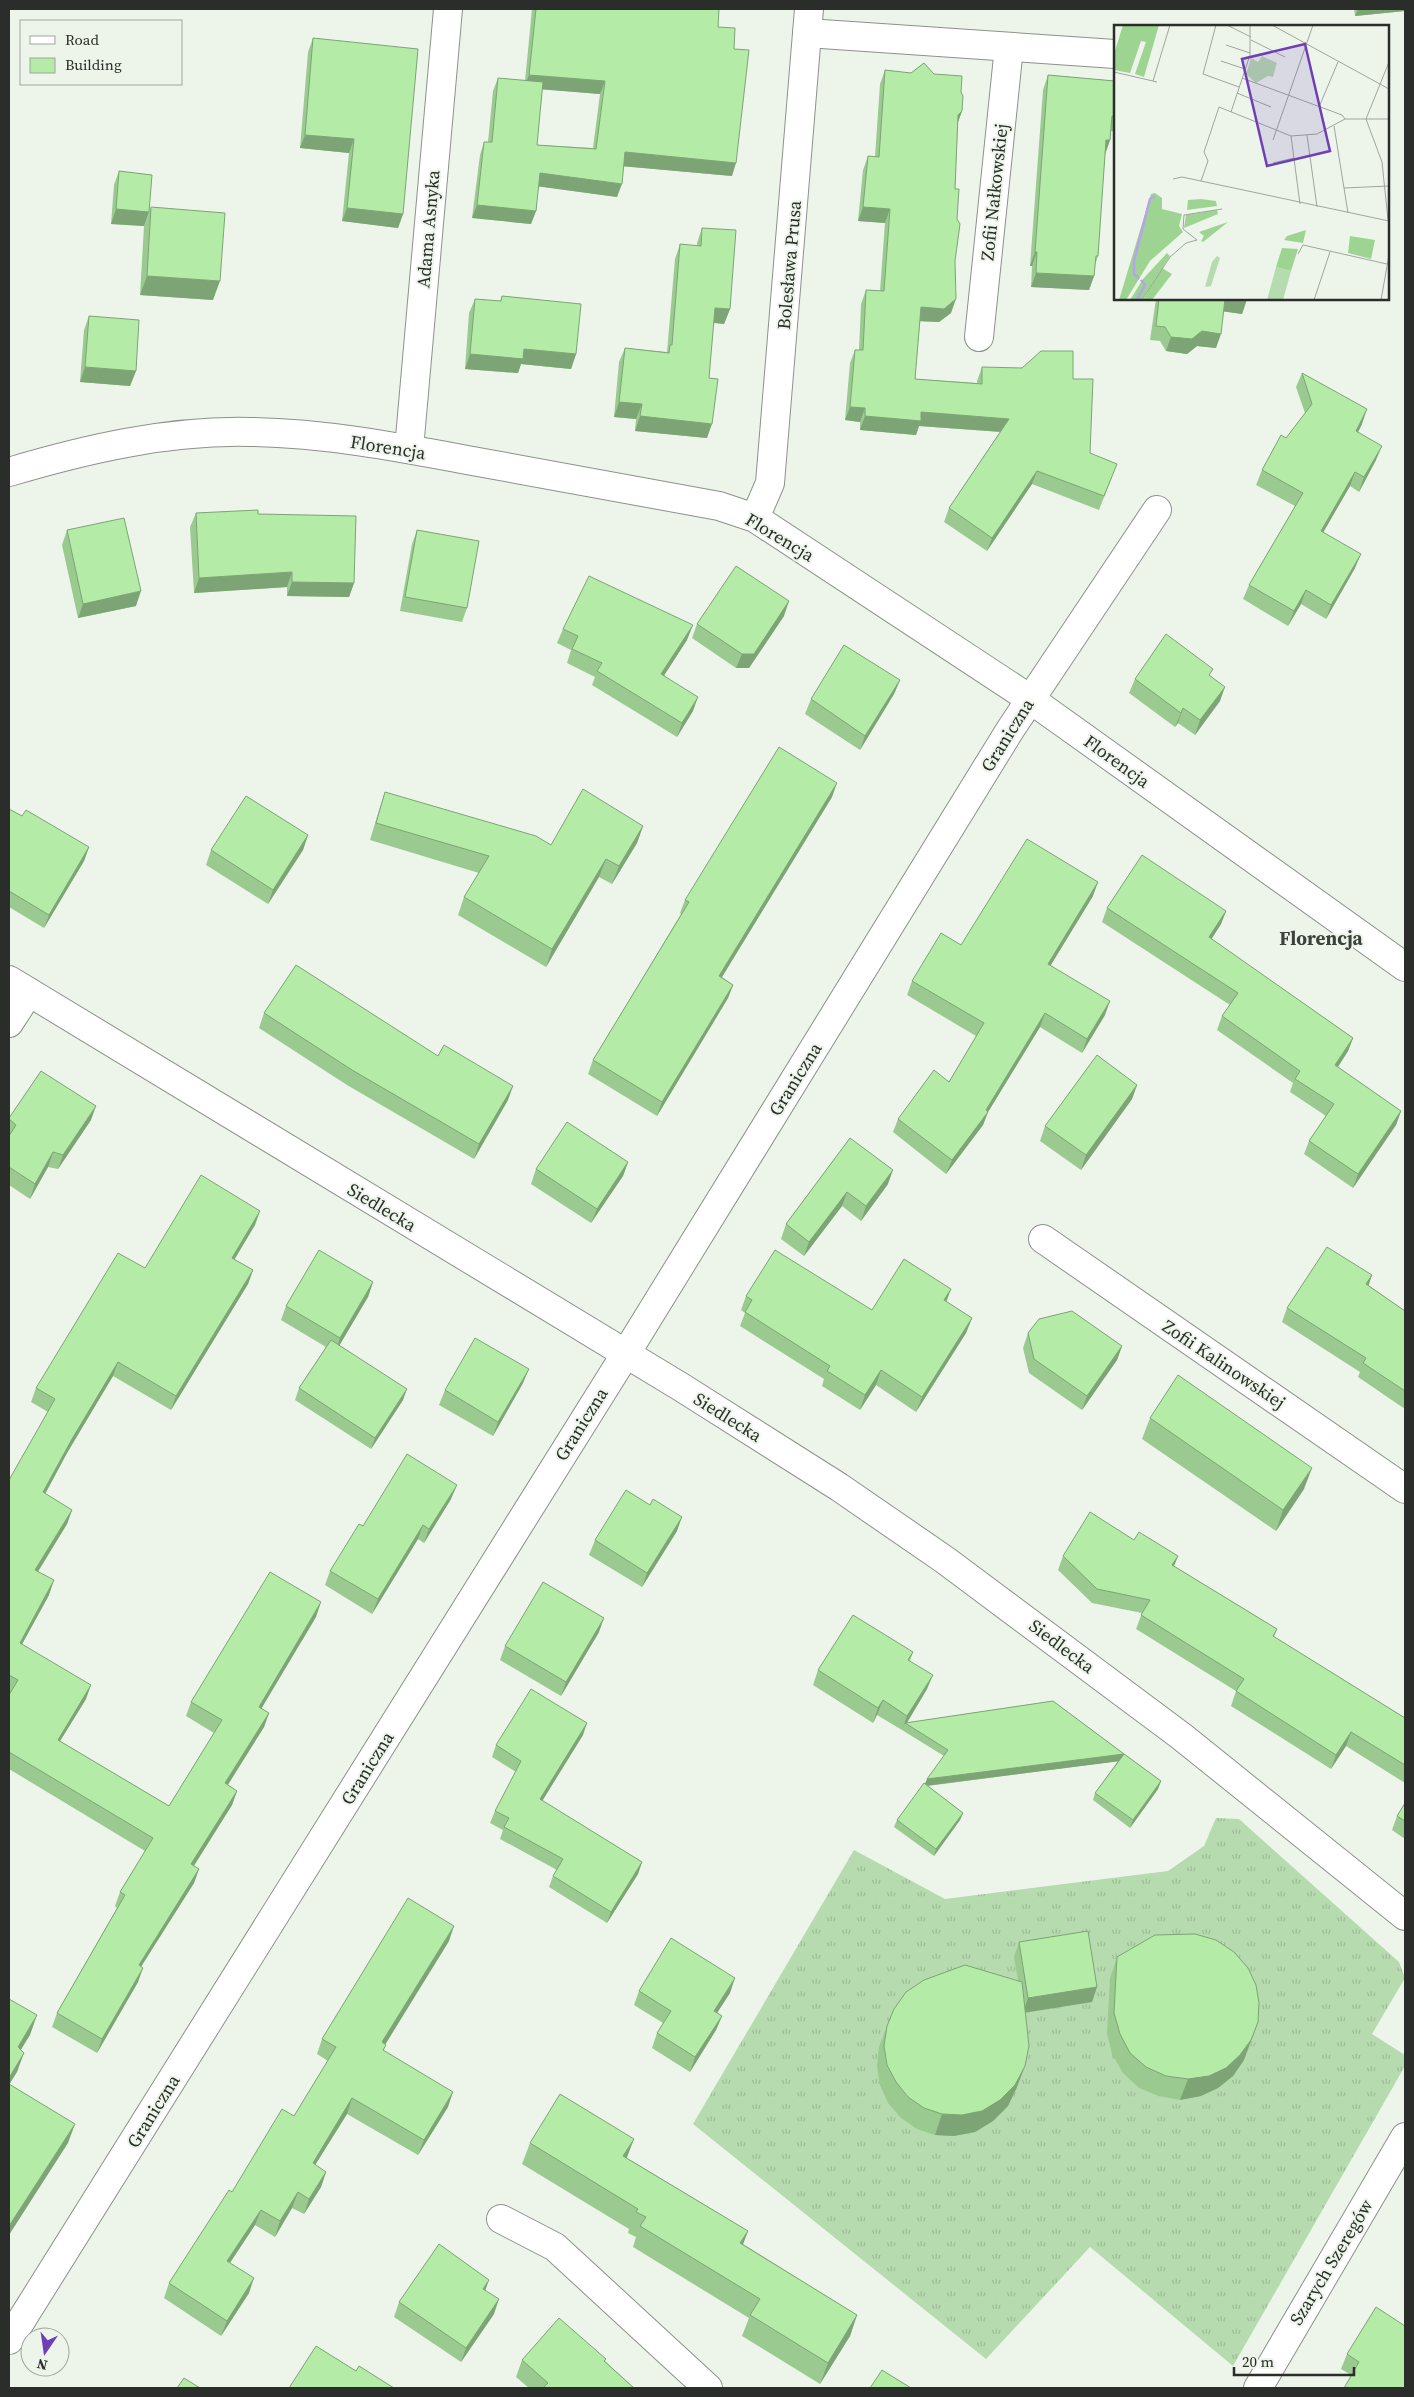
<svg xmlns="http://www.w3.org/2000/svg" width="1414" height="2397" viewBox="0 0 1414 2397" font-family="'Source Serif 4',serif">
<defs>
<pattern id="grass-tufts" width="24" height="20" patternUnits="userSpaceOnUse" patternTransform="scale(1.25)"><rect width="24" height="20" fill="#b6dbae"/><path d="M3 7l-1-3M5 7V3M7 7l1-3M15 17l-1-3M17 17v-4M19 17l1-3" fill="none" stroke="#9dbc96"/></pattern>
</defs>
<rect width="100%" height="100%" fill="#edf5eb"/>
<path fill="url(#grass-tufts)" d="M 1216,1818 L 1239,1819 L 1399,1962 L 1405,1978 L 1372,2034 L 1405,2055 L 1405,2066 L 1233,2366 L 1090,2247 L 986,2359 L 693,2124 L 854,1850 L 945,1899 L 1168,1871 L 1204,1846 Z"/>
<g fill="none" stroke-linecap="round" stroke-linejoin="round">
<g stroke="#8b928a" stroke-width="30">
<g id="minor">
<path d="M 807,33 L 1115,54"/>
<path d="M 979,337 L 1009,47"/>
<path d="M 409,449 L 448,9"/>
<path d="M 9,472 C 86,449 169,430 250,432 C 326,433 403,448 478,462 C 558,476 638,491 719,506 L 755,518 L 1030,699 L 1405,967"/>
<path d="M 755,518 L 770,483 L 809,9"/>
<path d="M 9,980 L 681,1387 L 839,1487 L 945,1560 L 1181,1736 L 1405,1916"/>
<path d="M 9,1023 L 29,992"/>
<path d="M 1043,1239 L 1405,1489"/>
<path d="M 501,2219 L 555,2247 L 708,2388"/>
<path d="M 9,2340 L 625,1355 L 1010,730 L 1157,510"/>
<path d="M 1258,2388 L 1405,2137"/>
</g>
</g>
<use href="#minor" stroke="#fff" stroke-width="28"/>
</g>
<g fill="#9aca90" fill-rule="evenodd">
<path d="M 532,9 L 719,9 L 718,27 L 734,49 L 732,176 L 623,166 L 617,197 L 538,186 L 536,211 L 531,224 L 472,218 L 480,155 L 484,142 L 488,142 L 493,91 L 498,78 L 525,81 ZM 542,89 L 600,94 L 593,148 L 537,145 Z"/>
<path d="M 1354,9 L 1405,9 L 1405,11 L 1355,16 Z"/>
<path d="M 313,38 L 403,214 L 398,228 L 342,221 L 349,153 L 300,148 L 308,52 Z"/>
<path d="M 885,70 L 911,73 L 934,74 L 961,92 L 962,111 L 958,122 L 955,189 L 955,261 L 951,313 L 939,322 L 920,321 L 915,379 L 977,383 L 977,381 L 982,367 L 1073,379 L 1090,453 L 1112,477 L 1099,510 L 1032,484 L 987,551 L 944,522 L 949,508 L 1000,432 L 919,426 L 916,435 L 860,430 L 860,422 L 845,420 L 850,363 L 855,350 L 859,350 L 861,304 L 866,290 L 880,291 L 885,223 L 858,221 L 863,170 L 868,156 L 875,157 L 880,84 Z"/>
<path d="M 1048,75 L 1115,81 L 1115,132 L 1111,131 L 1110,140 L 1105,153 L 1098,256 L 1095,265 L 1094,276 L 1089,290 L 1031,287 L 1032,266 L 1030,266 L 1043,90 Z"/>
<path d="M 119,171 L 149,212 L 144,226 L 111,224 L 114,185 Z"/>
<path d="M 151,207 L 213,300 L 140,295 L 144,226 Z"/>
<path d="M 702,228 L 730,309 L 724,324 L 713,323 L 709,378 L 707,438 L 635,431 L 636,419 L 614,417 L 619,362 L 625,348 L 667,352 L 675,259 L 680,244 L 697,246 L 697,243 Z"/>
<path d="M 502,296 L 576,354 L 571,369 L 521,364 L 518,373 L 465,369 L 469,313 L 475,299 L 500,301 Z"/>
<path d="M 1156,299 L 1247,299 L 1242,314 L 1223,311 L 1216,348 L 1197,346 L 1187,354 L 1166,351 L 1160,341 L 1150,340 Z"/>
<path d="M 89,316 L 136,371 L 130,386 L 80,382 L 84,330 Z"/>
<path d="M 1302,373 L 1362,424 L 1358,432 L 1376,460 L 1359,492 L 1350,486 L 1323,532 L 1355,568 L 1326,619 L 1301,604 L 1288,626 L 1243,599 L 1249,585 L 1295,506 L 1256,485 L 1262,470 L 1305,413 L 1296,387 Z"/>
<path d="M 196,513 L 258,514 L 354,583 L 349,597 L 287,596 L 287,587 L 194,593 L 190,527 Z"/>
<path d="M 67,530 L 136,606 L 78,618 L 62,545 Z"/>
<path d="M 417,530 L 467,608 L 462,622 L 400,611 L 412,544 Z"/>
<path d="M 784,616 L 749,668 L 736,668 L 692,638 L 697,624 Z"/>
<path d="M 563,629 L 687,640 L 664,675 L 693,711 L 677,737 L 592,685 L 595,677 L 567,663 L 571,650 L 557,643 Z"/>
<path d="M 1211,676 L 1220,701 L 1195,735 L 1178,723 L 1175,727 L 1129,693 L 1135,679 Z"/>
<path d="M 900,680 L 894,694 L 860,750 L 805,714 L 811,699 Z"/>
<path d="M 385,792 L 551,845 L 643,826 L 637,843 L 612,884 L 599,877 L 546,967 L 458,915 L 464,897 L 479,873 L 370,840 L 379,810 Z"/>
<path d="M 832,797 L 722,977 L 733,985 L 728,998 L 657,1116 L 588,1074 L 593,1060 L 681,914 L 680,913 L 685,900 Z"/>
<path d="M 9,809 L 22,816 L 89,847 L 84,861 L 44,928 L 9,907 Z"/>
<path d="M 308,835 L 303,850 L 268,904 L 206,865 L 211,850 Z"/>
<path d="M 1093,896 L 1050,966 L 1105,1015 L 1082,1053 L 1040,1027 L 988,1112 L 983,1125 L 946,1174 L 893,1132 L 898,1119 L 949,1082 L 976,1036 L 907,995 L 912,981 L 961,945 Z"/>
<path d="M 1107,908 L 1226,911 L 1221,924 L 1211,939 L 1353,1038 L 1348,1051 L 1338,1067 L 1401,1111 L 1396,1125 L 1353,1188 L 1304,1154 L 1309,1141 L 1326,1116 L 1290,1092 L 1293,1083 L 1217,1030 L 1222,1016 L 1230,1005 L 1102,922 Z"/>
<path d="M 264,1013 L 438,1056 L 508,1100 L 474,1159 L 347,1085 L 259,1028 Z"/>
<path d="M 1137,1085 L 1132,1099 L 1081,1170 L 1040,1141 L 1045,1126 Z"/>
<path d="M 9,1118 L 91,1120 L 58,1169 L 48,1167 L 30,1199 L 9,1185 Z"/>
<path d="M 850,1138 L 888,1184 L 861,1221 L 842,1206 L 804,1256 L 781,1239 L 786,1224 Z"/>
<path d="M 628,1162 L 623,1176 L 591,1223 L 531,1184 L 536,1169 Z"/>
<path d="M 255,1225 L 234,1259 L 253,1270 L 248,1284 L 171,1410 L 113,1376 L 67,1453 L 45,1494 L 72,1510 L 67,1524 L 38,1572 L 49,1595 L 22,1644 L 86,1699 L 60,1741 L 169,1806 L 214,1733 L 186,1716 L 191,1702 L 316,1617 L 261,1708 L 269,1713 L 264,1727 L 228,1785 L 237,1791 L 232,1805 L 194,1866 L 199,1869 L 194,1883 L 141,1967 L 138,1982 L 97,2053 L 52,2027 L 57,2013 L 117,1908 L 115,1906 L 120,1892 L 145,1851 L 9,1769 L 9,1695 L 10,1692 L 9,1692 L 9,1480 L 48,1412 L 31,1402 L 36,1388 L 145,1268 Z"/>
<path d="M 1372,1275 L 1368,1285 L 1405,1311 L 1405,1409 L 1358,1377 L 1360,1372 L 1282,1322 L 1287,1308 Z"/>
<path d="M 373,1282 L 368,1297 L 339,1345 L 403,1400 L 371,1449 L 295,1400 L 299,1388 L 326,1347 L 281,1320 L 286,1306 Z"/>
<path d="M 746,1296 L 872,1310 L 946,1302 L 972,1318 L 966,1333 L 916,1412 L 876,1385 L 860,1410 L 822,1386 L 824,1379 L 740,1326 L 745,1313 L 741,1310 Z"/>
<path d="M 1028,1333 L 1122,1346 L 1117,1360 L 1082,1410 L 1029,1373 L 1023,1348 Z"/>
<path d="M 523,1383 L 493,1436 L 439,1405 L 445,1390 Z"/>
<path d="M 1150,1418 L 1304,1489 L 1276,1531 L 1142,1439 Z"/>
<path d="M 451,1499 L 424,1543 L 418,1539 L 372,1614 L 325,1585 L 330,1571 L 363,1526 Z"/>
<path d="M 650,1505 L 677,1531 L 642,1587 L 589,1555 L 595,1540 Z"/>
<path d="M 1134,1540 L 1178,1556 L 1174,1566 L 1277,1629 L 1274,1637 L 1405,1718 L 1405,1783 L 1346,1746 L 1331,1769 L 1231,1706 L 1236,1691 L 1136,1629 L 1142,1613 L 1092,1603 L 1058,1570 L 1063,1556 Z"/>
<path d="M 599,1632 L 561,1696 L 500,1660 L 505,1646 Z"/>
<path d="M 913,1652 L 910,1661 L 927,1689 L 907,1723 L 1053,1701 L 1161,1781 L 1158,1789 L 1130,1828 L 1093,1800 L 1095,1793 L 1118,1761 L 928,1786 L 963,1813 L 960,1820 L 934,1856 L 894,1827 L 897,1820 L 925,1784 L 944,1756 L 902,1730 L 903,1728 L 902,1730 L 877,1715 L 873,1723 L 813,1685 L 818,1670 Z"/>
<path d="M 583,1735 L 542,1801 L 642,1862 L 638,1874 L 607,1923 L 549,1887 L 553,1876 L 557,1870 L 500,1839 L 503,1830 L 490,1823 L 495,1811 L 516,1772 L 492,1757 L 496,1745 Z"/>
<path d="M 1405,1803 L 1405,1839 L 1392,1830 L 1397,1816 Z"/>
<path d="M 449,1941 L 385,2044 L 384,2051 L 448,2107 L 418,2155 L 347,2114 L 315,2165 L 326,2172 L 321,2187 L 304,2214 L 292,2208 L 275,2237 L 255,2225 L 230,2263 L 249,2293 L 221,2336 L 164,2298 L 169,2283 L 232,2192 L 294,2116 L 328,2061 L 317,2054 L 322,2039 Z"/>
<path d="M 1019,1942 L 1097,1987 L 1092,2002 L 1025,2012 L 1017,2087 L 1008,2106 L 993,2121 L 975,2132 L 954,2136 L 935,2135 L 917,2129 L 901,2118 L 888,2103 L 880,2085 L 877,2066 L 879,2047 L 887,2026 L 1018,1980 L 1014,1957 Z"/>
<path d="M 1117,1957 L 1244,2060 L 1233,2076 L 1218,2088 L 1201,2096 L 1180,2100 L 1159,2096 L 1139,2088 L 1123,2073 L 1112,2054 L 1107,2033 L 1110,1978 Z"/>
<path d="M 639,1991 L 730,1993 L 717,2013 L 722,2016 L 716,2030 L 690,2072 L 652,2048 L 657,2033 L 663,2023 L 634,2005 Z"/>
<path d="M 530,2143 L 627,2158 L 748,2231 L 743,2244 L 857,2315 L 850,2336 L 820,2384 L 742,2336 L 749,2318 L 633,2247 L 636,2237 L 628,2233 L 629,2229 L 522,2164 Z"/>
<path d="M 485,2290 L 494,2314 L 461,2362 L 394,2317 L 399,2302 Z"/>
<path d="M 1405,2326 L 1351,2375 L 1341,2369 L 1347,2354 Z"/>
<path d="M 606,2359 L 605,2361 L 634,2388 L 529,2388 L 516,2377 L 522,2360 Z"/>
</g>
<g fill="#7da475">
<path d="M 1358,9 L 1405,9 L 1405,11 L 1355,16 Z"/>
<path d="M 529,75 L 605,81 L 600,94 L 524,88 Z"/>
<path d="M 962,111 L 957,125 L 958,115 Z"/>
<path d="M 305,135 L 354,139 L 349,153 L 300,148 Z"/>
<path d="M 1106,140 L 1110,140 L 1105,155 Z"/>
<path d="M 625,152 L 736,163 L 732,176 L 620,166 Z"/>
<path d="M 540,173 L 622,184 L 617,197 L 535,186 Z"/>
<path d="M 477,205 L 536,211 L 531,224 L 472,218 Z"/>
<path d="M 863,207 L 890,209 L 885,223 L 858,221 Z"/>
<path d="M 347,208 L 403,214 L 398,228 L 342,221 Z"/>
<path d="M 116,209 L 149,212 L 144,226 L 111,224 Z"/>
<path d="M 1035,252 L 1037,252 L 1032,266 L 1030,266 Z"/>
<path d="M 1036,273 L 1094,276 L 1089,290 L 1031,287 Z"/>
<path d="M 147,276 L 220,281 L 213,300 L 140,295 Z"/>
<path d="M 956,299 L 951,313 L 939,322 L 916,321 L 921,307 Z"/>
<path d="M 1224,299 L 1247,299 L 1242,314 L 1220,311 Z"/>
<path d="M 715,308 L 730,309 L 724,324 L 709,322 Z"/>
<path d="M 1202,331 L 1221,334 L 1216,348 L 1197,346 L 1187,354 L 1166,351 L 1171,337 Z"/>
<path d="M 524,349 L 576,354 L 571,369 L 521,364 L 518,373 L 465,369 L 470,354 Z"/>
<path d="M 85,367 L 136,371 L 130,386 L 80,382 Z"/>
<path d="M 619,402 L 642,404 L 636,419 L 614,417 Z"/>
<path d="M 850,407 L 865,408 L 860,422 L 845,420 Z"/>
<path d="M 1367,409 L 1362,424 L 1351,446 L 1356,431 Z"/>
<path d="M 921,412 L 1009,419 L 1004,432 L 919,426 L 916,435 L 860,430 L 865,416 Z"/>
<path d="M 640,416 L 712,424 L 707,438 L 635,431 Z"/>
<path d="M 1382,446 L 1376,460 L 1359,492 L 1364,477 Z"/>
<path d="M 1037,471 L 1032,484 L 987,551 L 992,538 Z"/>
<path d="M 1355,472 L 1350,486 L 1316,545 L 1321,531 Z"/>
<path d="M 1361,554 L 1355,568 L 1326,619 L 1331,605 Z"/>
<path d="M 292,572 L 287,587 L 194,593 L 199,578 Z"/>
<path d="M 292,582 L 354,583 L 349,597 L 287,596 Z"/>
<path d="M 1306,590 L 1301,604 L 1288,626 L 1294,611 Z"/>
<path d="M 141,591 L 136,606 L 78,618 L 83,604 Z"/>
<path d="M 789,601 L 784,616 L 749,668 L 736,668 L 742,654 Z"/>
<path d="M 693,625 L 687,640 L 656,688 L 661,674 Z"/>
<path d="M 900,680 L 894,694 L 860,750 L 865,736 Z"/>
<path d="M 1225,687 L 1220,701 L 1195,735 L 1200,720 Z"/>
<path d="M 698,697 L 693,711 L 677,737 L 682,723 Z"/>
<path d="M 1183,708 L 1178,723 L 1175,727 L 1181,713 Z"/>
<path d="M 837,783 L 832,797 L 714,990 L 719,976 Z"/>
<path d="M 643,826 L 637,843 L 612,884 L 619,866 Z"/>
<path d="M 308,835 L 303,850 L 268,904 L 273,890 Z"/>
<path d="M 89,847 L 84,861 L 44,928 L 49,915 Z"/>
<path d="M 606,859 L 599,877 L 546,967 L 552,949 Z"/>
<path d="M 1098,882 L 1093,896 L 1043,978 L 1048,964 Z"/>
<path d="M 1226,911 L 1221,924 L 1204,951 L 1209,937 Z"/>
<path d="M 733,985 L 728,998 L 657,1116 L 662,1102 Z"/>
<path d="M 1110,1001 L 1105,1015 L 1082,1053 L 1087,1039 Z"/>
<path d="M 1045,1013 L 1040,1027 L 988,1112 L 983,1125 L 946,1174 L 952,1160 L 986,1110 Z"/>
<path d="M 1353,1038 L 1348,1051 L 1330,1079 L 1335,1065 Z"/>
<path d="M 1137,1085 L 1132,1099 L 1081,1170 L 1086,1155 Z"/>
<path d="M 513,1086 L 508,1100 L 474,1159 L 479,1144 Z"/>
<path d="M 96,1106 L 91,1120 L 58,1169 L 63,1155 Z"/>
<path d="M 1401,1111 L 1396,1125 L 1353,1188 L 1358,1174 Z"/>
<path d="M 53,1152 L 48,1167 L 30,1199 L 35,1184 Z"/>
<path d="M 628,1162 L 623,1176 L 591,1223 L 597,1209 Z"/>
<path d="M 893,1170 L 888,1184 L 861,1221 L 866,1206 Z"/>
<path d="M 847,1192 L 842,1206 L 804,1256 L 809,1242 Z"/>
<path d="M 260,1211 L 255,1225 L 227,1272 L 232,1258 Z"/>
<path d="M 253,1270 L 248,1284 L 171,1410 L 176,1396 Z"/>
<path d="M 1372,1275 L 1367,1290 L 1366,1284 Z"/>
<path d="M 373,1282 L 368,1297 L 335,1353 L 340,1338 Z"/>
<path d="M 951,1289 L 946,1303 L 944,1300 Z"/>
<path d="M 972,1318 L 966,1333 L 916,1412 L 922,1397 Z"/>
<path d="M 1122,1346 L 1117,1360 L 1082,1410 L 1087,1396 Z"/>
<path d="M 118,1362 L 113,1376 L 67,1453 L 38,1507 L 43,1492 L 72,1439 Z"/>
<path d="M 529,1369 L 523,1383 L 493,1436 L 498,1422 Z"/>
<path d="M 881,1370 L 876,1385 L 860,1410 L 865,1395 Z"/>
<path d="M 407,1389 L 403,1400 L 371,1449 L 375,1438 Z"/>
<path d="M 1312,1468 L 1304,1489 L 1276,1531 L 1283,1510 Z"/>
<path d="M 457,1485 L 451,1499 L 424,1543 L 429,1529 Z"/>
<path d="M 72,1510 L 67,1524 L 30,1584 L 35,1570 Z"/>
<path d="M 682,1517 L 677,1531 L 642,1587 L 647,1573 Z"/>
<path d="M 423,1525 L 418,1539 L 372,1614 L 378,1599 Z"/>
<path d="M 1178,1556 L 1172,1571 L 1172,1565 Z"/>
<path d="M 54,1580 L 49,1595 L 15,1657 L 20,1643 Z"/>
<path d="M 321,1602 L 316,1617 L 254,1721 L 259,1707 Z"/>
<path d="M 604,1618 L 599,1632 L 561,1696 L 566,1682 Z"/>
<path d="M 933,1675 L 927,1689 L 906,1724 L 905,1723 L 902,1730 L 907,1716 Z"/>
<path d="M 91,1685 L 86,1699 L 52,1754 L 58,1740 Z"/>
<path d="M 883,1700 L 877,1715 L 873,1723 L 878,1708 Z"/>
<path d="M 269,1713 L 264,1727 L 220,1797 L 225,1783 Z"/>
<path d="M 587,1723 L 583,1735 L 536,1811 L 540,1799 Z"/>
<path d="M 1351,1732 L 1346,1746 L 1331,1769 L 1336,1755 Z"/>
<path d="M 1124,1754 L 1121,1761 L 924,1786 L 927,1779 Z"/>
<path d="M 1161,1781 L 1158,1789 L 1130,1828 L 1133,1820 Z"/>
<path d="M 237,1791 L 232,1805 L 186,1878 L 191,1864 Z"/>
<path d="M 963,1813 L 960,1820 L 934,1856 L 936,1849 Z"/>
<path d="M 642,1862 L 638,1874 L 607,1923 L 611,1912 Z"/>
<path d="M 199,1869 L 194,1883 L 133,1979 L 139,1965 Z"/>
<path d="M 454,1926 L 449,1941 L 377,2058 L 382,2042 Z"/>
<path d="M 143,1968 L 138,1982 L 97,2053 L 102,2039 Z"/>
<path d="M 735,1978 L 730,1993 L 709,2025 L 714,2011 Z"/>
<path d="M 1097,1987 L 1092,2002 L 1023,2013 L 1028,1998 Z"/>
<path d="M 37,2015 L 30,2035 L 11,2066 L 18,2047 Z"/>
<path d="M 722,2016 L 716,2030 L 690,2072 L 695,2057 Z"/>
<path d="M 1258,2022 L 1244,2060 L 1233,2076 L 1218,2088 L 1201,2096 L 1180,2100 L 1188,2079 Z"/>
<path d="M 24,2053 L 17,2072 L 9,2085 L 9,2078 Z"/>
<path d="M 1025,2066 L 1017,2087 L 1008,2106 L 993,2121 L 975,2132 L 954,2136 L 935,2135 L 942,2114 Z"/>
<path d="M 453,2092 L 448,2107 L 418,2155 L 424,2140 Z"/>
<path d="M 352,2098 L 347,2114 L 307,2178 L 313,2163 Z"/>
<path d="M 75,2124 L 68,2143 L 9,2235 L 9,2226 Z"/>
<path d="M 634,2139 L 626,2160 L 623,2156 Z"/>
<path d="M 326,2172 L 321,2187 L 304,2214 L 309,2199 Z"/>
<path d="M 298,2192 L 292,2208 L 275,2237 L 280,2221 Z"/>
<path d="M 261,2210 L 255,2225 L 221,2276 L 227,2261 Z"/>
<path d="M 748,2231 L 740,2252 L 740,2243 Z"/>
<path d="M 254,2278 L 249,2293 L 221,2336 L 227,2321 Z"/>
<path d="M 489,2280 L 484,2294 L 483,2289 Z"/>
<path d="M 499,2299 L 494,2314 L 461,2362 L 466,2348 Z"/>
<path d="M 857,2315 L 850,2336 L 820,2384 L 828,2363 Z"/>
</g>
<g fill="#b3eba7" stroke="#7da475">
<path d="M 536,9 L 719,9 L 718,27 L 735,28 L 734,49 L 749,50 L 736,163 L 625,152 L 622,184 L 540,173 L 536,211 L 477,205 L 484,142 L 492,142 L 498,78 L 543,82 L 537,145 L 596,149 L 605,81 L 529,75 Z"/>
<path d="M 313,38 L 418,49 L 403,214 L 347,208 L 354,139 L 305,135 Z"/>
<path d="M 924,63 L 934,74 L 962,76 L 961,92 L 963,96 L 962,111 L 958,115 L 955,189 L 959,189 L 957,219 L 960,224 L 955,261 L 956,299 L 944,309 L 921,307 L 915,379 L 982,384 L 982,367 L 1022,368 L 1041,351 L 1073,351 L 1073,379 L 1093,379 L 1090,453 L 1117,464 L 1104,496 L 1037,471 L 992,538 L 949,508 L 1009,419 L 921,412 L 921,421 L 865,416 L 865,408 L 850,407 L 855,350 L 863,350 L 866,290 L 884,291 L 890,209 L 863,207 L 868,156 L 879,157 L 885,70 L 911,73 Z"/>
<path d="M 1048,75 L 1115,81 L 1115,117 L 1112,116 L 1110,140 L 1106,140 L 1098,256 L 1096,256 L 1094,276 L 1036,273 L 1037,252 L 1035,252 Z"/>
<path d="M 119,171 L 152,175 L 149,212 L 116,209 Z"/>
<path d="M 151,207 L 225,213 L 220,281 L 147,276 Z"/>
<path d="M 702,228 L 736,230 L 730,309 L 715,308 L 709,378 L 718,379 L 712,424 L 640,416 L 642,404 L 619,402 L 625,348 L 669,353 L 670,345 L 672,345 L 680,244 L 701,246 Z"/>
<path d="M 502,296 L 581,304 L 576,354 L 524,349 L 523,359 L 470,354 L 475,299 L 501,301 Z"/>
<path d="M 1159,299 L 1225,299 L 1221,334 L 1202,331 L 1192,339 L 1171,337 L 1165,327 L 1156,326 Z"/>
<path d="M 89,316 L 139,320 L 136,371 L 85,367 Z"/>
<path d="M 1302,373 L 1367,409 L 1356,431 L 1382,446 L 1364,477 L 1355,472 L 1321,531 L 1361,554 L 1331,605 L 1306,590 L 1294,611 L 1249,585 L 1303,493 L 1262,470 L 1281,435 L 1286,438 L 1312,404 Z"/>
<path d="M 258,510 L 258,514 L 356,516 L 354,583 L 292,582 L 292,572 L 199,578 L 196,513 Z"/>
<path d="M 124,518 L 141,591 L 83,604 L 67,530 Z"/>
<path d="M 417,530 L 479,541 L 467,608 L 405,597 Z"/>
<path d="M 736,566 L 789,601 L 754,654 L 742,654 L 697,624 Z"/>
<path d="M 589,576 L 693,625 L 661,674 L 698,697 L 682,723 L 597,671 L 602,663 L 572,649 L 578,636 L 563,629 Z"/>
<path d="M 1166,634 L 1213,669 L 1209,675 L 1225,687 L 1200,720 L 1183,708 L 1181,713 L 1135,679 Z"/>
<path d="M 844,645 L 900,680 L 865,736 L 811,699 Z"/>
<path d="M 779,747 L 837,783 L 719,976 L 733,985 L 662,1102 L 593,1060 L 689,902 L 685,900 Z"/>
<path d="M 583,789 L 643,826 L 619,866 L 606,859 L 552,949 L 464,897 L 489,856 L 376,823 L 385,792 L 536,836 L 551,845 Z"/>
<path d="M 246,796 L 308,835 L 273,890 L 211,850 Z"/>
<path d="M 9,809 L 22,816 L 26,810 L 89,847 L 49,915 L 9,891 Z"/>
<path d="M 1027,839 L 1098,882 L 1048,964 L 1110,1001 L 1087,1039 L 1045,1013 L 986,1110 L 988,1112 L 952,1160 L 898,1119 L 934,1070 L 949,1082 L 984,1023 L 912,981 L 941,933 L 961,945 Z"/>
<path d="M 1142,855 L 1226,911 L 1209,937 L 1353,1038 L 1335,1065 L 1401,1111 L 1358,1174 L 1309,1141 L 1334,1104 L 1295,1079 L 1300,1071 L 1222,1016 L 1238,993 L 1107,908 Z"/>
<path d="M 296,965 L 438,1056 L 444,1045 L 513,1086 L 479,1144 L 352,1070 L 264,1013 Z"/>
<path d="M 1097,1055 L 1137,1085 L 1086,1155 L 1045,1126 Z"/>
<path d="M 41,1071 L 96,1106 L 63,1155 L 53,1152 L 35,1184 L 9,1167 L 9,1136 L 16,1125 L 9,1119 L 9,1118 Z"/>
<path d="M 567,1122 L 628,1162 L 597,1209 L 536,1169 Z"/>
<path d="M 850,1138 L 893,1170 L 866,1206 L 847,1192 L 809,1242 L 786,1224 Z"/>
<path d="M 201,1175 L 260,1211 L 232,1258 L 253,1270 L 176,1396 L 118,1362 L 72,1439 L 43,1492 L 72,1510 L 35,1570 L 54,1580 L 20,1643 L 91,1685 L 58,1740 L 169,1806 L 222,1720 L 191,1702 L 270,1572 L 321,1602 L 259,1707 L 269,1713 L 225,1783 L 237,1791 L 191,1864 L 199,1869 L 139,1965 L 143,1968 L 102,2039 L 57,2013 L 125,1895 L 120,1892 L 153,1838 L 9,1752 L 9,1695 L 18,1680 L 9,1675 L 9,1480 L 55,1399 L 36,1388 L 118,1253 L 145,1268 Z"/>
<path d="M 1327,1247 L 1372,1275 L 1366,1284 L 1405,1311 L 1405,1391 L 1363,1363 L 1366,1358 L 1287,1308 Z"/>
<path d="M 319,1250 L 373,1282 L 340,1338 L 286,1306 Z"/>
<path d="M 775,1250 L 872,1310 L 904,1259 L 951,1289 L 944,1300 L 972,1318 L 922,1397 L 881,1370 L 865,1395 L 827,1371 L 830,1366 L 745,1312 L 752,1300 L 746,1296 Z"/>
<path d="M 1072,1311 L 1122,1346 L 1087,1396 L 1034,1359 L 1028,1333 L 1039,1319 Z"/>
<path d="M 475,1338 L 529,1369 L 498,1422 L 445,1390 Z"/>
<path d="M 331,1340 L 407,1389 L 375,1438 L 299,1388 Z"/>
<path d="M 1178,1375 L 1312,1468 L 1283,1510 L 1150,1418 Z"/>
<path d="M 407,1454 L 457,1485 L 429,1529 L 423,1525 L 378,1599 L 330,1571 L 359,1524 L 363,1526 Z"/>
<path d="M 626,1490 L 650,1505 L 653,1499 L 682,1517 L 647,1573 L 595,1540 Z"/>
<path d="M 1090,1512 L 1134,1540 L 1139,1532 L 1178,1556 L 1172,1565 L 1277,1629 L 1273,1636 L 1405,1718 L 1405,1765 L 1351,1732 L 1336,1755 L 1236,1691 L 1244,1679 L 1141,1615 L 1150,1600 L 1097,1589 L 1063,1556 Z"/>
<path d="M 543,1582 L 604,1618 L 566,1682 L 505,1646 Z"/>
<path d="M 853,1615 L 913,1652 L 908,1660 L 933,1675 L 907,1716 L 883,1700 L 878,1708 L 818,1670 Z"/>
<path d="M 531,1689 L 587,1723 L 540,1799 L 642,1862 L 611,1912 L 553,1876 L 563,1859 L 504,1827 L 509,1818 L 495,1811 L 521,1761 L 496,1745 Z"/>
<path d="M 1053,1701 L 1124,1754 L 927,1779 L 948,1750 L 905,1723 Z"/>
<path d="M 1124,1754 L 1161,1781 L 1133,1820 L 1095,1793 Z"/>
<path d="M 924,1783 L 963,1813 L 936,1849 L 897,1820 Z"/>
<path d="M 1405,1803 L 1405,1821 L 1397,1816 Z"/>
<path d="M 408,1898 L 454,1926 L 382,2042 L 386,2045 L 383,2050 L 453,2092 L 424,2140 L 352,2098 L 313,2163 L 326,2172 L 309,2199 L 298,2192 L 280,2221 L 261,2210 L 227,2261 L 254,2278 L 227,2321 L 169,2283 L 229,2190 L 232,2192 L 282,2109 L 294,2116 L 336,2047 L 322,2039 Z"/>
<path d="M 1088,1931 L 1097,1987 L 1028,1998 L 1019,1942 Z"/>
<path d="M 1195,1934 L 1216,1940 L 1234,1952 L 1248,1968 L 1256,1985 L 1259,2003 L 1258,2022 L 1251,2040 L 1240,2055 L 1226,2068 L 1209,2076 L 1188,2079 L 1166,2076 L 1146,2067 L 1130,2053 L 1120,2034 L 1114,2013 L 1117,1957 L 1155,1935 Z"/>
<path d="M 671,1938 L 735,1978 L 714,2011 L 722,2016 L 695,2057 L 657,2033 L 671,2011 L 639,1991 Z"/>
<path d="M 965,1965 L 1022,1982 L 1029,2046 L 1025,2066 L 1015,2085 L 1000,2100 L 982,2111 L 962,2115 L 942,2114 L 924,2108 L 908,2097 L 896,2082 L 887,2065 L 884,2046 L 887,2026 L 894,2009 L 906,1992 L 924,1980 Z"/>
<path d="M 9,1999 L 37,2015 L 18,2047 L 24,2053 L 9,2078 Z"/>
<path d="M 9,2084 L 75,2124 L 9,2226 Z"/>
<path d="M 560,2094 L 634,2139 L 623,2156 L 748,2231 L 740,2243 L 857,2315 L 828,2363 L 750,2315 L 760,2299 L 640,2226 L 646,2217 L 636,2212 L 638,2209 L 530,2143 Z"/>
<path d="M 439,2244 L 489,2280 L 483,2289 L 499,2299 L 466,2348 L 399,2302 Z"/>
<path d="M 1376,2307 L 1405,2326 L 1405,2388 L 1344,2388 L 1359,2362 L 1347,2354 Z"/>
<path d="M 559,2318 L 606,2359 L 604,2361 L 634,2388 L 543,2388 L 548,2383 L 522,2360 Z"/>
<path d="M 316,2346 L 356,2371 L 359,2366 L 394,2388 L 289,2388 Z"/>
<path d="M 882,2370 L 911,2388 L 870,2388 Z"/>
<path d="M 184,2378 L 200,2388 L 177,2388 Z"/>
</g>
<g text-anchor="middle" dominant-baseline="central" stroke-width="4" stroke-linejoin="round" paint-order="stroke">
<g font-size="18" fill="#2a2d29" stroke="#edf5eb">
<text transform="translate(994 192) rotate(-84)">Zofii Nałkowskiej</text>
<text transform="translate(428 229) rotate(-85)">Adama Asnyka</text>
<text transform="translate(789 265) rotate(-85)">Bolesława Prusa</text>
<text transform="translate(388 447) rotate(9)">Florencja</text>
<text transform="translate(780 537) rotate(31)">Florencja</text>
<text transform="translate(1007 735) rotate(-58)">Graniczna</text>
<text transform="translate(1117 761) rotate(36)">Florencja</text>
<text transform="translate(795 1079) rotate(-58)">Graniczna</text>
<text transform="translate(382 1207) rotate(31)">Siedlecka</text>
<text transform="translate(1224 1364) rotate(34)">Zofii Kalinowskiej</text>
<text transform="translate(728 1417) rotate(32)">Siedlecka</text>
<text transform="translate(581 1424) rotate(-58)">Graniczna</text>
<text transform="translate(1062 1646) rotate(37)">Siedlecka</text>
<text transform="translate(367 1768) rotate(-58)">Graniczna</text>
<text transform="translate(153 2111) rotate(-58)">Graniczna</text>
<text transform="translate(1331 2262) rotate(-59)">Szarych Szeregów</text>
</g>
<g font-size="19" font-weight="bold" fill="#3c423b" stroke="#edf5eb">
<text x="1321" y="938">Florencja</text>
</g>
</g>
<g transform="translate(1114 25)">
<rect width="275" height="275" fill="#edf5eb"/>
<path d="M 148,31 L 163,38 L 159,52 L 154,51 L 142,58 L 132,49 L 137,33 L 144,37 ZM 103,231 L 106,233 L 97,261 L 91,262 L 98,237 ZM 162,242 L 177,246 L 169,275 L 153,275 Z" fill="#b6dbae"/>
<path d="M 9,0 L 45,0 L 30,52 L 21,49 L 32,17 L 27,16 L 16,48 L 0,45 L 0,29 ZM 41,168 L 48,173 L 48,184 L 68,189 L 65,201 L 69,207 L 36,236 L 12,275 L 5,275 L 37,169 ZM 87,174 L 102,176 L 103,181 L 73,185 L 74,175 ZM 103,185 L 104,189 L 70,203 L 72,190 ZM 114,197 L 89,217 L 87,216 L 90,211 L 85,207 ZM 192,205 L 189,218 L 170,215 L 173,211 ZM 236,211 L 261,215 L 257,234 L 234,228 ZM 168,223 L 184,224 L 177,246 L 162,242 ZM 53,228 L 56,231 L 28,275 L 16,275 L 29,254 ZM 48,243 L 58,249 L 38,275 L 29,275 Z" fill="#9dd492"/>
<path fill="none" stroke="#b9a2ed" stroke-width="2.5" d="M 25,254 L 20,249 L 20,236 L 36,174 L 41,171M 23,275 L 31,260 L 27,255"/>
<path fill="none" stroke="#9fa59d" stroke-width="1" d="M 102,0 L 89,49 L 125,62M 113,0 L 137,12M 158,0 L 275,64M 137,15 L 171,32M 112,20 L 136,28M 107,36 L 131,44M 0,47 L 43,57M 128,53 L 228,90 L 231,94 L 275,94M 39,56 L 56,0M 123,68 L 157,82M 205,82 L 224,37M 117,87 L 136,30 L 136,0M 220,101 L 234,188M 193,110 L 203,182M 177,111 L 186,179M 159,115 L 199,0M 159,138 L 180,133M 59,154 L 68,152 L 275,196M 87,156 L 94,136 L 90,127 L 105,82 L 177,111 L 203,109 L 231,94M 230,163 L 275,161M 274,195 L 268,137 L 252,94 L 275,37M 83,215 L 69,204 L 70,190 L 108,184M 184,229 L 189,220 L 273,239M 28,275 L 56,232 L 72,218 L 83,215M 200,275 L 216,227M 267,275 L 275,230"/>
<path fill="#6e3fb6" fill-opacity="0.15" stroke="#6e3fb6" stroke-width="2.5" d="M 191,19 L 216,126 L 153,141 L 128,34 Z"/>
<rect width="275" height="275" fill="none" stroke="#2a2d29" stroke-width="2.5"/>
</g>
<rect width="1414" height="2397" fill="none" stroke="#2a2d29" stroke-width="20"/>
<rect x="20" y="20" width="162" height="65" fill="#edf5eb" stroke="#9fa59d"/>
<rect x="30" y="36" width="25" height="8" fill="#ffffff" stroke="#9fa59d"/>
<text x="65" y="45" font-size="15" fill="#2a2d29">Road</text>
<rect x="30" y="58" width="25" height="15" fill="#b3eba7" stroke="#9fa59d"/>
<text x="65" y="70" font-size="15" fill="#2a2d29">Building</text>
<g transform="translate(45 2352) rotate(193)"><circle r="24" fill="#edf5eb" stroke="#9fa59d"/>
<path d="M0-4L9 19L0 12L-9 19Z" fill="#6e3fb6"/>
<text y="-8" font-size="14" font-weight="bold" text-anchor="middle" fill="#2a2d29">N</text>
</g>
<path d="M1234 2367v8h120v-8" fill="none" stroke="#2a2d29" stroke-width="2.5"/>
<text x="1242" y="2367" font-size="15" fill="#2a2d29" stroke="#edf5eb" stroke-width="4" paint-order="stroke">20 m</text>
</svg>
